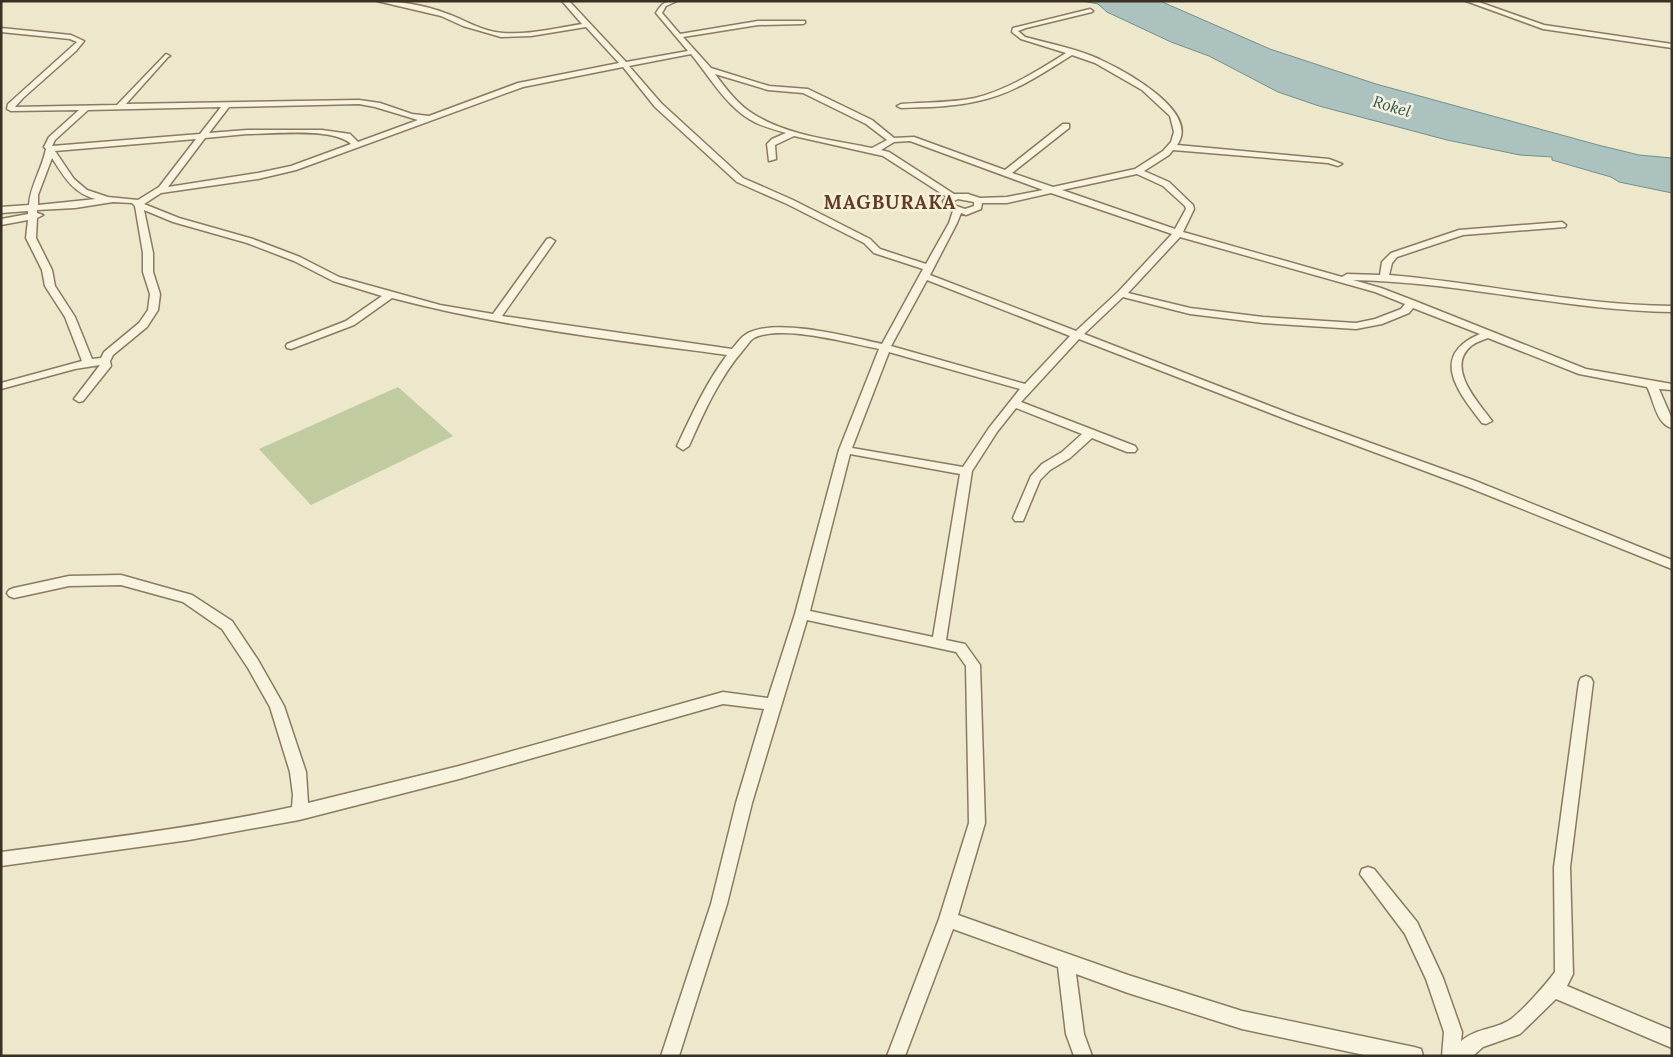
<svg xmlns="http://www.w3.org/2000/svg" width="1673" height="1057" viewBox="0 0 1673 1057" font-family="Lora,serif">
<rect width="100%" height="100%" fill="#ede7cb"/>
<path fill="#c0cb9f" d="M 398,387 L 453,436 L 311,505 L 259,449 Z"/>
<path fill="#abc2be" stroke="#72908c" d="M 1082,1 L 1160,1 L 1270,49 L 1376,84 L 1598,145 L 1639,155 L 1672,158 L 1672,193 L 1619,182 L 1611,177 L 1552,160 L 1552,157 L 1520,155 L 1447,140 L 1319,106 L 1278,92 L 1209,56 L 1171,42 L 1107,12 L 1098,4 Z"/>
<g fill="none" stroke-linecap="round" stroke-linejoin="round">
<g stroke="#897b60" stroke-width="3">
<g id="minor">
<path d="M 377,1 C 398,1 425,5 445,13 C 464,19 482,32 503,33 C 529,35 556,28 582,24 L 562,1 L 569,1 L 626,62 L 688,51 L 656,13 C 662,3 665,1 677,1 L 666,6 L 662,13 L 680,34 L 758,21 L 805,21 L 805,23 L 803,24 L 758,25 L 683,37 L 711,68 L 769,86 L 808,89 L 872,120 L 894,138 L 914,137 L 1005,170 L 1063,124 L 1069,124 L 1069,128 L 1012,173 L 1053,187 L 1135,169 L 1163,151 L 1171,142 L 1174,132 L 1170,116 L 1142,90 L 1095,63 L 1072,55 C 1043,73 1013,94 978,101 C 953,107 927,107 901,108 L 897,106 L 901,104 C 926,102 951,103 975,98 C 1008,90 1037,71 1066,53 L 1021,39 L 1012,32 L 1013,28 L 1090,9 L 1093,11 L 1092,12 L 1026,28 L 1018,31 L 1025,37 C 1050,44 1079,49 1101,60 C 1125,71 1201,112 1177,145 L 1329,159 L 1342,164 L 1338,166 L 1328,163 L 1173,150 L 1169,155 L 1144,171 L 1169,182 L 1193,205 L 1194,209 L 1183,232 L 1342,277 L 1347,274 L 1380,275 L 1382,262 L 1391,253 L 1459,230 L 1562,222 L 1566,225 L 1565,227 L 1463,235 L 1397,257 L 1392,263 L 1389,275 C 1484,283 1576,305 1672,306 L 1672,312 C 1564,310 1460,282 1353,280 L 1381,288 L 1415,301 L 1586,369 L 1672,384 L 1672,390 L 1659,389 L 1672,419 L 1672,428 C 1656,424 1654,400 1647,387 L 1579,374 L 1488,338 C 1483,340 1476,342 1471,346 C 1445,368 1479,403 1492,421 L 1486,424 L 1482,423 C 1459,393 1428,356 1480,334 L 1413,308 L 1409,313 L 1382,324 L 1356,329 L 1263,323 L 1190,314 L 1123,297 L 1084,334 L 1296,416 L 1473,480 L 1672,560 L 1672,569 L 1465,486 L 1288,420 L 1079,339 L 1021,402 L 1135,446 L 1137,449 L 1135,452 L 1127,452 L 1092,438 L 1070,458 L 1050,470 L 1040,480 L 1023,521 L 1015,521 L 1013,518 L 1031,476 L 1042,464 L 1062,452 L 1082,434 L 1016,408 L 997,432 L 972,471 L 946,640 L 965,644 L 980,665 L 985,823 L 958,915 L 1128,975 L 1242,1011 L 1414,1047 L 1421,1049 L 1423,1056 L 1369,1056 L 1242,1029 L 1128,993 L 1076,974 L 1084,1034 L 1092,1056 L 1074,1056 L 1066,1034 L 1058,967 L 953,929 L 905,1056 L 887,1056 L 939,919 L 969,823 L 966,666 L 956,652 L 807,620 L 752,803 L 727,904 L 679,1056 L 661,1056 L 711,904 L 736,803 L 764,709 L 723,704 L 459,779 L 299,820 L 189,840 L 1,866 L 1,852 C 98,839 196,828 292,807 L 293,795 L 290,772 L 270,707 L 248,668 L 222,629 L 183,602 L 121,585 L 69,586 L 14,598 L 9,596 L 7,593 L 9,590 L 14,588 L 69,576 L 121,575 L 192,595 L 232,621 L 258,660 L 284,706 L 306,772 L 308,803 L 459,766 L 723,692 L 768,698 L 795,614 L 839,450 L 879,349 C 849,343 781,324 754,338 C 750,340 747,346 744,349 C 719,378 704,412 689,446 L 683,450 L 677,446 C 692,414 706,383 727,355 C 615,340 502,327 392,298 L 354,325 L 291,349 L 287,348 L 286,346 L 287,344 L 346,321 L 382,296 L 333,281 L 294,261 L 247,243 L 173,222 L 144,210 L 153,253 L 153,272 L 160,294 L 158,310 L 147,327 L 113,355 L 110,361 L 111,366 L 83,401 L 79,402 L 74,399 L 100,365 L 75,369 L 1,389 L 1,383 L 82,361 L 65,317 L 45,286 L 42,270 L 26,238 L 28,220 L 1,225 L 1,219 L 28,214 L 28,211 L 1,213 L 1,207 L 29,205 C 30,186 42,169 46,149 L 44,147 L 49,137 L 79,110 L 11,111 L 7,109 L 8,104 L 77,42 L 70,39 L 1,32 L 1,28 L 71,35 L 84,41 L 76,51 L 23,98 L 15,107 L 117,105 L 166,54 L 170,56 L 168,57 L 126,104 L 359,100 L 380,103 L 412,114 L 429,116 L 518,83 L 619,63 L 586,27 L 531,36 L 501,37 L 463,26 L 441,16 ZM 691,54 C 709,76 725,104 749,119 C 760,126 773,129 786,133 L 772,139 L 767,144 L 769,161 L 776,159 L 775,145 L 794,136 L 883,156 L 947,197 L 943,201 L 945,207 L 953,211 L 949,223 L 926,264 L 880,249 L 870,239 L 793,200 L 743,178 L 661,103 L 629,66 ZM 623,67 L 655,107 L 737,182 L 787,204 L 864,243 L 874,253 L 923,269 L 882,344 C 851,337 772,316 745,335 C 740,338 736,345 732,349 L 502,316 L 555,241 L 550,238 L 547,239 L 493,314 L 440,305 L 339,277 L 300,257 L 253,239 L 179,218 L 144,204 L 161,193 L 258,179 L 296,170 L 523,87 ZM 715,74 L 768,90 L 803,93 L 866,124 L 887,140 L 872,148 C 834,140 789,136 755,115 C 739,106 726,89 715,74 ZM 359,104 L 375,107 L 418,120 L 358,142 L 350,134 L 322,130 L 247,130 L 209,133 L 229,107 ZM 221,107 L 200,134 L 52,146 L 55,140 L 88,110 ZM 247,134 C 273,134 333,127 351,144 L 291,166 L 258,173 L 168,187 L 205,138 ZM 196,139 L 159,187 L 138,200 L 108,197 L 87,190 L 74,179 L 55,151 ZM 910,141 L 1043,190 L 1007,197 L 980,198 L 968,194 L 954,194 L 889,152 L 881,150 L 894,142 ZM 52,158 C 64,177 74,194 96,199 L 38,205 L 38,195 ZM 1137,174 L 1163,186 L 1185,206 L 1186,209 L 1175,229 L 1062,190 ZM 1051,193 L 1172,234 L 1118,292 L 1076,331 L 930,275 L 957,223 L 961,213 L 966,215 L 981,209 L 982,203 L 1007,203 ZM 958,199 L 974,202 L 974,206 L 965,209 L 953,205 L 952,202 ZM 113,202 L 132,203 L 135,206 L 143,253 L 143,272 L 150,294 L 148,310 L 139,323 L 104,352 L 101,358 L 92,359 L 75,317 L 55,286 L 52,270 L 36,238 L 37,218 L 43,215 L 37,213 L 37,210 L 75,208 ZM 1180,237 L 1375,292 L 1405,304 L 1401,309 L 1375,319 L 1356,323 L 1263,317 L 1190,308 L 1128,293 ZM 927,280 L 1070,336 L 1025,384 L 891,346 ZM 889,352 L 1020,389 L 989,428 L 963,467 L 852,448 ZM 850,454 L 960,474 L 933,637 L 810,611 Z"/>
<path d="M 1466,1 L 1476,1 L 1544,25 L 1672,44 L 1672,48 L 1543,29 Z"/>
<path d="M 1586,676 L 1591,678 L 1593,682 L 1570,867 L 1573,974 L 1567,986 L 1672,1030 L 1672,1048 L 1556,999 L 1520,1034 L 1483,1047 L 1473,1056 L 1442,1056 L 1444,1032 L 1426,979 L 1405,934 L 1360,874 L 1362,869 L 1368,867 L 1374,869 L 1417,922 L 1443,978 L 1462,1032 L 1461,1041 C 1477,1028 1492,1030 1508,1021 C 1520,1014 1547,983 1555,972 L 1554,867 L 1579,682 L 1581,678 Z"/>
</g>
</g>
<use href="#minor" fill="#f8f3de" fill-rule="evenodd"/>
</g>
<g text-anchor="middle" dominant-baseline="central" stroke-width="5" stroke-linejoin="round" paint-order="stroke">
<g font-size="16" font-style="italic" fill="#335759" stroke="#f5f0da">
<text transform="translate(1392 106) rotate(17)">Rokel</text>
</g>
<g font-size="19" font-weight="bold" letter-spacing="1" fill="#653a24" stroke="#f5f0da">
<text x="890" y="202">MAGBURAKA</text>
</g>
</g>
<rect width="1673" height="1057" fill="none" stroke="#3b3122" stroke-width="5"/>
</svg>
